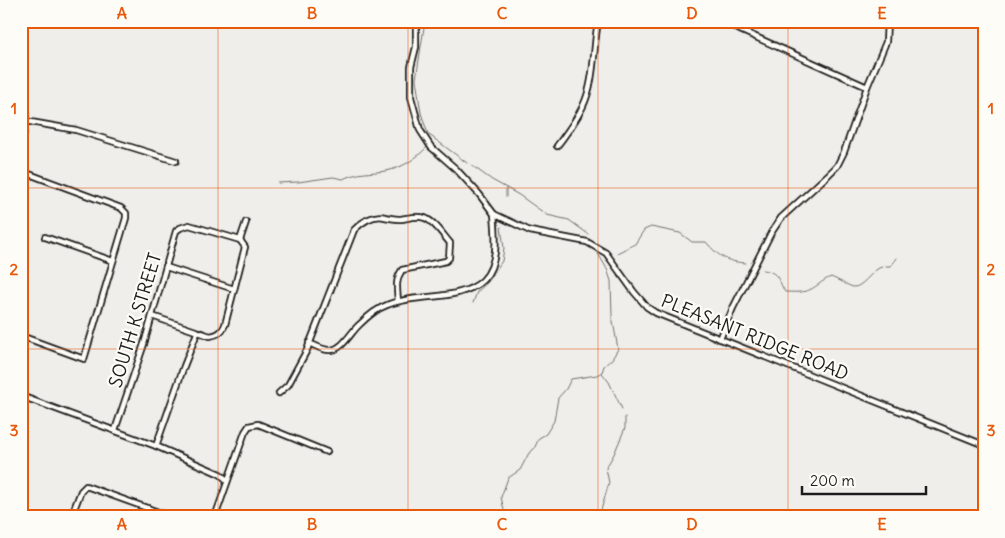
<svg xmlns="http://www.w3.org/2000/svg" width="1005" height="538" viewBox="0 0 1005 538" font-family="Delius,sans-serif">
<rect width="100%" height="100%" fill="#f0eeea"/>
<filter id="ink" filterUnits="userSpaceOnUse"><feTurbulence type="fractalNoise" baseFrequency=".02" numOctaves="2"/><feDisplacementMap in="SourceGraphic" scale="10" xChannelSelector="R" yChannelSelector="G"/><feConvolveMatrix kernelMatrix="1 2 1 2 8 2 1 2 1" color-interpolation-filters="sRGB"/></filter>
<g filter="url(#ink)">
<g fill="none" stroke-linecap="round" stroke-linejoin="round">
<g stroke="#706f6d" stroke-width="1">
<path d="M 425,21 L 416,79 L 421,113 L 428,134 L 467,163"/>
<path d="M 471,165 L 492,180 L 519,195 L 547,215 L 569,220 L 588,234"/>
<path d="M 278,183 L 298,182 L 333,177 L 343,179 C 356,172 372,173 386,171 C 402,168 416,159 427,147"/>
<path d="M 506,197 L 506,188"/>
<path d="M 617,253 L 635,244 L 644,230 L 651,227 L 680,233 L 692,242 L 706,242 C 719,257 727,262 746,263"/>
<path d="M 763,270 C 779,272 778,280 785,292 C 792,292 800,293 806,291 C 815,289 822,280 831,277 C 836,279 849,286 853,287 C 862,288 871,272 879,268 C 883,266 887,266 891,266 L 897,258"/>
<path d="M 473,303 L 477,292 L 488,282 L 502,261 L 504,248 L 501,227"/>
<path d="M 602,373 L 609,382 L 622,409"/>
<path d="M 504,510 L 501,497 L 508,478 L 520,470 L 529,453 L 534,449 L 539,438 L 546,434 L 554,421 L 558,398 L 566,389 L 571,379 L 597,375 L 602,372 L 604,366 L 612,359 L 618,349 L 612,316 L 611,281 L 607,269 L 596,250"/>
<path d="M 599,517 L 609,483 L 606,468 L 614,454 L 625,428 L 625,417"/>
</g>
<g stroke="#1c1c1c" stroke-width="8">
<g id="minor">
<path d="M 416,21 L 416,47 L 411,67 L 411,97 L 420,130 L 431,147 L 456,169 L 479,194 L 494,214 L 530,231 L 587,242 L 606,253 L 634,292 L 647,307 L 656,313 L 984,445"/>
<path d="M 723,21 L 740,30 L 867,87"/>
<path d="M 25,121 L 76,130 L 176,161"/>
<path d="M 557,146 C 566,134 576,121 583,106 C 595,81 593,49 598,21"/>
<path d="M 21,171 L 121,208 L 126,213 L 126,218 L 84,359 L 21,336"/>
<path d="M 45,237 L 113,261"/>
<path d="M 240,240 L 246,222"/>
<path d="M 166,267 L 234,289"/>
<path d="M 152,316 L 210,336 C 218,335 222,332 225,325 L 245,247 L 240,240"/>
<path d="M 720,339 L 733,308 L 771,233 L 781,218 L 828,175 L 837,166 L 844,152 L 867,87 L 886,42 L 887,21"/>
<path d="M 309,343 C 316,346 324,351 331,350 C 343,349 351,332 359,325 C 367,317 376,309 387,305 C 414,293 461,302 483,280 C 499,264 496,235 494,214"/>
<path d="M 279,393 L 288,385 L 307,350 L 354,230 C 362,222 373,214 385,217 C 391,218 396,219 401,219 C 409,218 417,215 425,218 C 435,222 443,235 450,243 L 449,258 L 446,261 L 402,270 C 395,280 397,289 398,301"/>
<path d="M 21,396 L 156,446 L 220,474 L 227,480"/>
<path d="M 115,430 L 144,344 L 176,231 L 180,228 L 189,225 L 240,240"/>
<path d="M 156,446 L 184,366 L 197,333"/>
<path d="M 71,517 L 81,491 L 86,486 L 172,517"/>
<path d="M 145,517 L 148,508"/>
<path d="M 215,517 L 245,432 L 249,426 L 258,424 L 327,452"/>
</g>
</g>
<g stroke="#1c1c1c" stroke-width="9">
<path id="tertiary" d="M 21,74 C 28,97 25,123 21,147"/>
</g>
<use href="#minor" stroke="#fdfcf7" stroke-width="4.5"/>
<use href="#tertiary" stroke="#fdfcf7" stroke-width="5"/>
</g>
</g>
<path fill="none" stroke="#e8590c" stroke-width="1" stroke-opacity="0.55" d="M 218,21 L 218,517M 408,21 L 408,517M 598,21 L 598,517M 788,21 L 788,517M 21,188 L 984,188M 21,349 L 984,349"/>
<g text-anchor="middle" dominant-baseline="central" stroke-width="4.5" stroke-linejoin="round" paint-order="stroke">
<g font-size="18" fill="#1c1c1c" stroke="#fdfcf7">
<text transform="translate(135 320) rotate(-73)">SOUTH K STREET</text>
<text transform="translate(755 337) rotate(22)">PLEASANT RIDGE ROAD</text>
</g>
</g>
<rect width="1005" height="538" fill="none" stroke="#fdfcf7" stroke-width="55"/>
<path d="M802 486v8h124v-8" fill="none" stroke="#1c1c1c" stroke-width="2.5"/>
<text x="810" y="486" font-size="15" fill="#1c1c1c" stroke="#fdfcf7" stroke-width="4" paint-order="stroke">200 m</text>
<rect x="28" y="28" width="950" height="482" fill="none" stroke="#e8590c" stroke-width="2"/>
<g font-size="16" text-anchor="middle" font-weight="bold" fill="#e8590c">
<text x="122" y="19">A</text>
<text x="312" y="19">B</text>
<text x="502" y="19">C</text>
<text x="692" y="19">D</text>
<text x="882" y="19">E</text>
<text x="14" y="114">1</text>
<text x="991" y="114">1</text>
<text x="14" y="275">2</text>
<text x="991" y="275">2</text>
<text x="14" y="436">3</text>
<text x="991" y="436">3</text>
<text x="122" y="530">A</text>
<text x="312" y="530">B</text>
<text x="502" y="530">C</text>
<text x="692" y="530">D</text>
<text x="882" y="530">E</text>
</g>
</svg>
